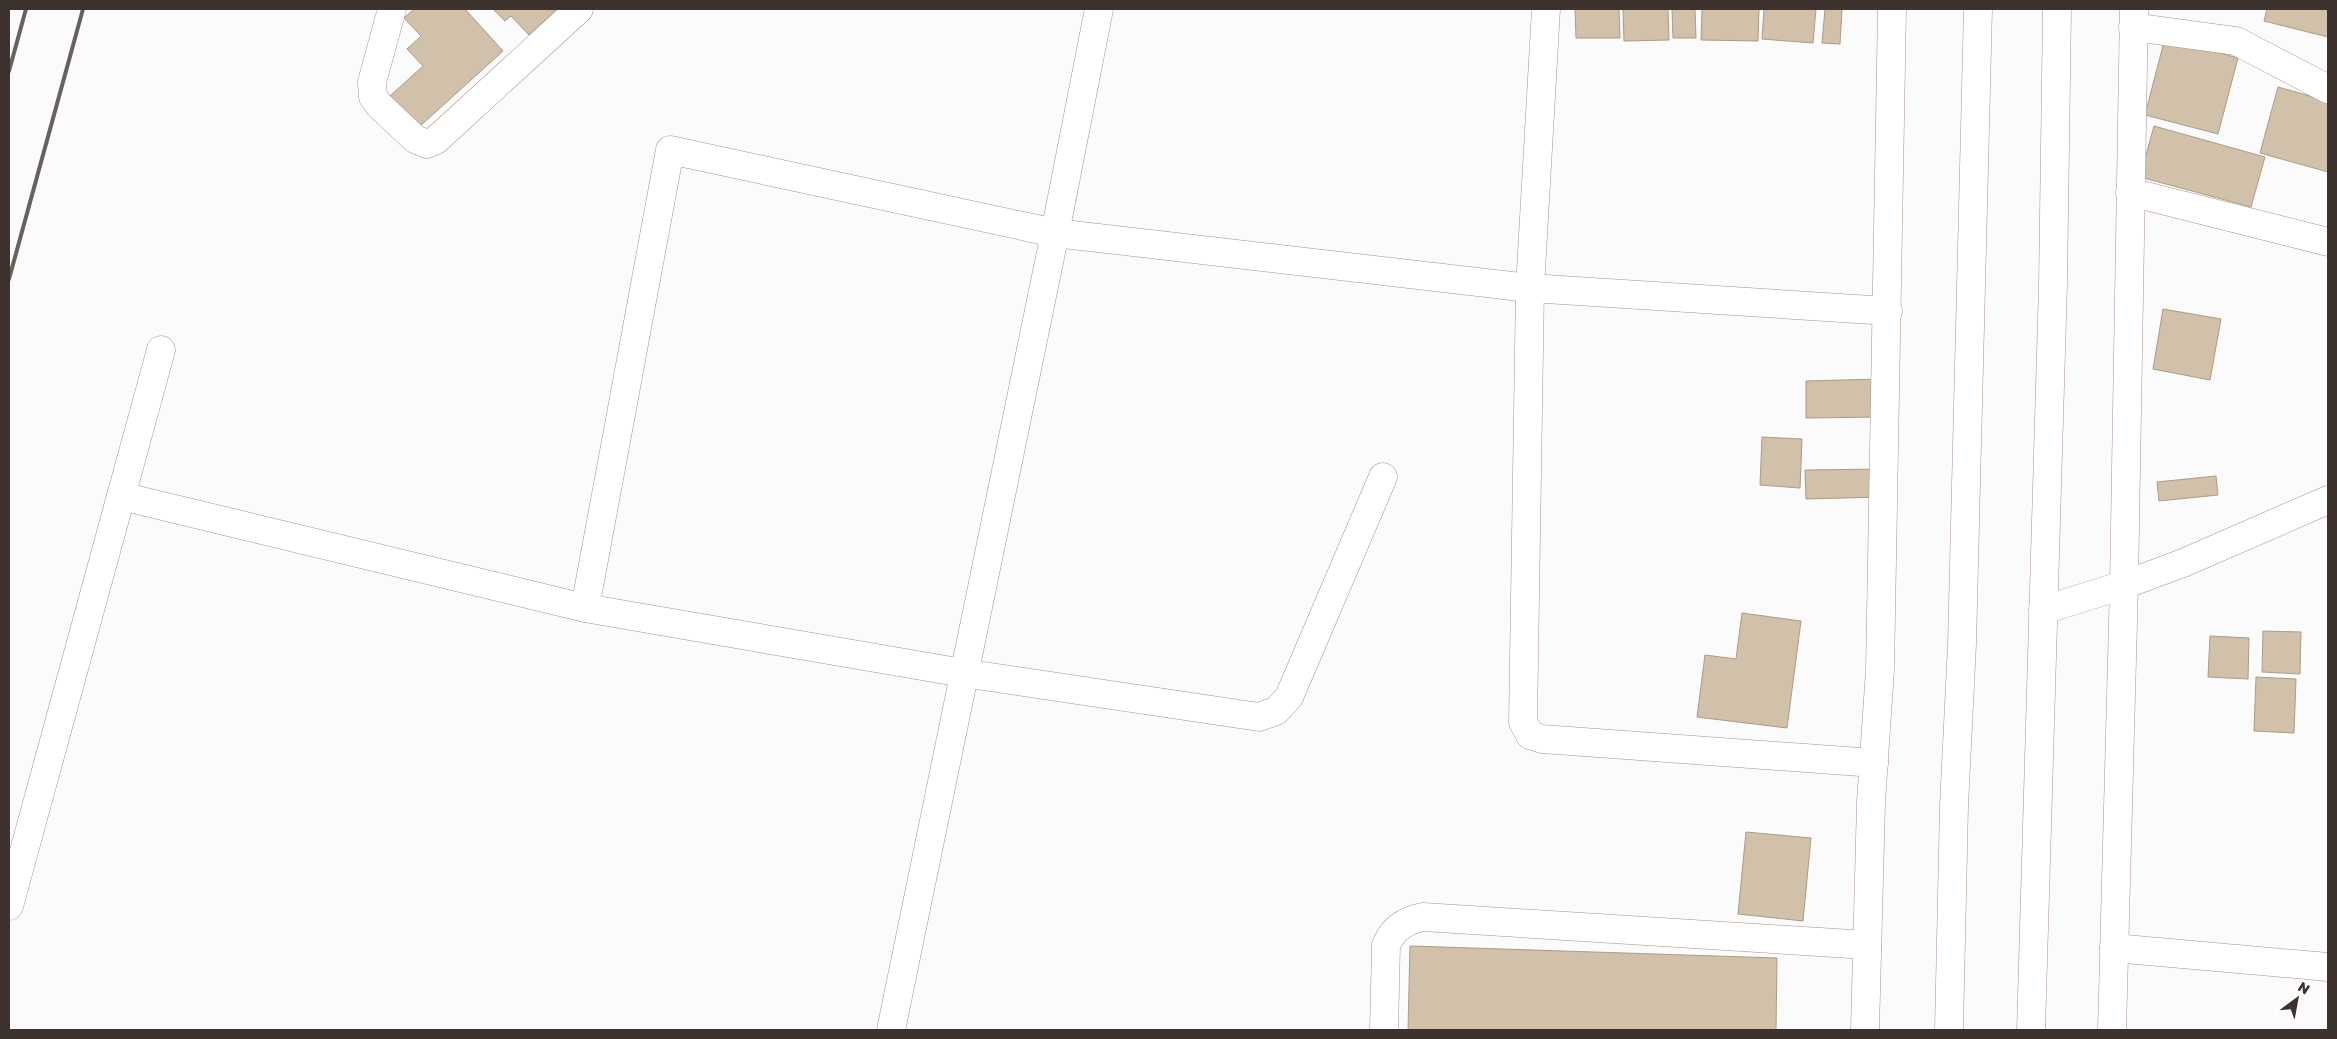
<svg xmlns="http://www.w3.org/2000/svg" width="2337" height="1039" viewBox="0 0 2337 1039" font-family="'Golos Text',sans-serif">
<rect width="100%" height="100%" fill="#fbfbfb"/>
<g fill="#d1c1ab" stroke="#ab9b86">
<path d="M 414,9 L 465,9 L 503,51 L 418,128 L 390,96 L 423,66 L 407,49 L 421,36 L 404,18 Z"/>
<path d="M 493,9 L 557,9 L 529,35 L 511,16 L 505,21 Z"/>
<path d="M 1575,9 L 1619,9 L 1620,38 L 1576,38 Z"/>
<path d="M 1623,9 L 1668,9 L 1669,40 L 1624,41 Z"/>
<path d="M 1672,9 L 1695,9 L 1696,38 L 1673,38 Z"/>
<path d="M 1702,9 L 1759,9 L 1758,41 L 1701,40 Z"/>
<path d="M 1764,9 L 1816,9 L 1813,43 L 1762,39 Z"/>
<path d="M 1825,9 L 1842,9 L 1840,44 L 1822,43 Z"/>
<path d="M 2267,9 L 2328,9 L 2328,37 L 2264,21 Z"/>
<path d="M 2165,38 L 2238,58 L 2218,134 L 2145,115 Z"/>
<path d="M 2278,87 L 2328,101 L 2328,172 L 2260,153 Z"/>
<path d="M 2154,126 L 2265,157 L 2251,207 L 2140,177 Z"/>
<path d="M 2163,309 L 2221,319 L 2210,380 L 2153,369 Z"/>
<path d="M 1881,379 L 1882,417 L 1806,418 L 1806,381 Z"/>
<path d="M 1762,437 L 1802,439 L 1800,488 L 1760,485 Z"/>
<path d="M 1880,469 L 1880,497 L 1806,499 L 1805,470 Z"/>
<path d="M 2216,476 L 2218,495 L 2159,501 L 2157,482 Z"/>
<path d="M 1742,613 L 1801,621 L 1787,728 L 1697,717 L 1705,655 L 1736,659 Z"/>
<path d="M 2263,631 L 2301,632 L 2300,674 L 2262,672 Z"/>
<path d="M 2210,636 L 2249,638 L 2248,679 L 2208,677 Z"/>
<path d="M 2256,677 L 2296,679 L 2294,733 L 2254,731 Z"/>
<path d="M 1746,832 L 1811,838 L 1803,921 L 1738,914 Z"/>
<path d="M 1410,946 L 1777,958 L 1776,1030 L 1408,1030 Z"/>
</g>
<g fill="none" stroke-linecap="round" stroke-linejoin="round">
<g stroke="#aa9086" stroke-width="29">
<g id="minor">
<path d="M 392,9 L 372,82 L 373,97 L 379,105 L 415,139 L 427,144 L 436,140 L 579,9"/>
<path d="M 1546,9 L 1530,288 L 1523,722 L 1530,735 L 1542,739 L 1874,763"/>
<path d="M 2133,27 L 2236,41 L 2328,89"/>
<path d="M 2130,192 L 2328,242"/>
<path d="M 121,496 L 585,608 L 963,673 L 1259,717 L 1276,711 L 1289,697 L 1383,477"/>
<path d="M 585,608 L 670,150 L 1055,233 L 1530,288 L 1888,311"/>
<path d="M 2043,610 L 2124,585 L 2183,563 L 2328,500"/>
<path d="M 9,906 L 161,350"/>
<path d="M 2114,948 L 2328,967"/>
<path d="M 891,1030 L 1055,233 L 1099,9"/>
<path d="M 1384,1030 L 1386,945 C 1393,929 1406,920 1423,917 L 1867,945"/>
<path d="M 1865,1030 L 1871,802 L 1880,670 L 1892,9"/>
<path d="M 2112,1030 L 2124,585 L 2134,9"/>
</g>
</g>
<g stroke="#aa9086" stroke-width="29">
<g id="major">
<path d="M 1949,1030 L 1954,806 L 1962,644 L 1978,9"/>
<path d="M 2031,1030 L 2053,284 L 2057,9"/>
</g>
</g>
<use href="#minor" stroke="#fff" stroke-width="28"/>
<use href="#major" stroke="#fff" stroke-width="28"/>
<g stroke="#69615e" stroke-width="4">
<path d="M 9,71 L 26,9"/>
<path d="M 9,279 L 83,9"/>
</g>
</g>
<rect width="2337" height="1039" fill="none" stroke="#3d322e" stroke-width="20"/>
<g transform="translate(2297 999) rotate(32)" stroke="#ffffff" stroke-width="4" paint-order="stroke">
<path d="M0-4L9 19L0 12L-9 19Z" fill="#3d322e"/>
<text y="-8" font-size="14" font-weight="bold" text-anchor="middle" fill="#3d322e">N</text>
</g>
</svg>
